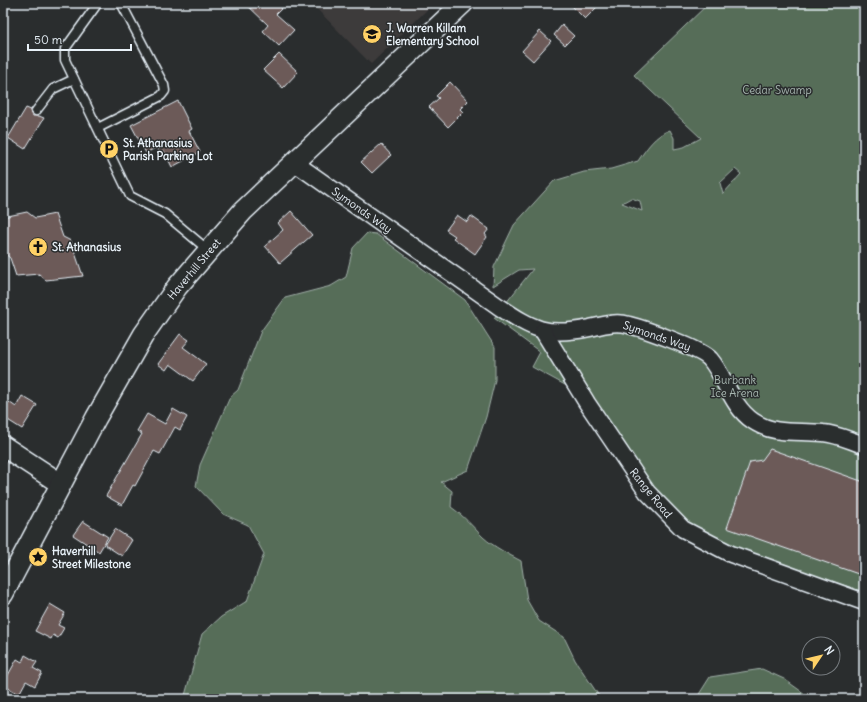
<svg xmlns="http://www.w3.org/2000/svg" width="867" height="702" viewBox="0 0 867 702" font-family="Delius,sans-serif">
<rect width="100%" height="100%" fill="#2a2d2e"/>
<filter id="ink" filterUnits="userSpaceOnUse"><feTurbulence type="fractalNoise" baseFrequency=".025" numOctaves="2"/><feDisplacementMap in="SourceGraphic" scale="8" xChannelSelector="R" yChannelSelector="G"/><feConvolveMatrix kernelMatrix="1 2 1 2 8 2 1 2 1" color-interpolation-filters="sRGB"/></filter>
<g filter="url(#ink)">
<path fill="#3e3a3b" d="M 311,3 L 434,3 L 371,64 Z"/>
<g fill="#576d59" stroke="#a0afa8" fill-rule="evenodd">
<path d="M 709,3 L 864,3 L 864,592 L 734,548 L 690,527 L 665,506 L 587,397 L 532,367 L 540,352 L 494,318 L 533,269 L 519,270 L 493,286 L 494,267 L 514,225 L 554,181 L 584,172 L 611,169 L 638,161 C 646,149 655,135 670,130 L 674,138 L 674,149 L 684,147 L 701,138 L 634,75 ZM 735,169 L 741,174 L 723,194 L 720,183 ZM 631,198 L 640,201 L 642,211 L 622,203 Z"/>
<path d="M 367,233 L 376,234 L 465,300 L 495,347 L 495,380 L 486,417 L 468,470 L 441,482 L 452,491 L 451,507 C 465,517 471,525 483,537 C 494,547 508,554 521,561 L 527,600 L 539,621 L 564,637 L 575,660 L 601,699 L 184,699 L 202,634 L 221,617 L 247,601 L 264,554 L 248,525 L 223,514 L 196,486 L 200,465 L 230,397 L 238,390 L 261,331 L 285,298 L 331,286 L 346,277 L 353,248 Z"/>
<path d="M 762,669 L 784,679 L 812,699 L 696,699 L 710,677 Z"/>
</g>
<g fill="#6c5a58" stroke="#e8f1f8">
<path d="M 245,3 L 287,3 L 276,14 L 294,30 L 279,46 L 263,31 L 268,25 Z"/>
<path d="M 569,3 L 601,3 L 585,19 Z"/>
<path d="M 562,25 L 574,36 L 565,45 L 554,35 Z"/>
<path d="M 540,31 L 551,41 L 533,61 L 522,51 Z"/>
<path d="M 279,54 L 298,72 L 283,88 L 263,70 Z"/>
<path d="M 450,82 L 468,101 L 460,109 L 463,112 L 448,127 L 429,107 L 439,98 L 436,96 Z"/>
<path d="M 178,101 L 192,129 L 189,131 L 200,152 L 172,167 L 164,151 L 160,153 L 157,147 L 146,153 L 131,125 Z"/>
<path d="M 26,108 L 31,110 L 33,116 L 39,116 L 44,118 L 25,149 L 8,138 Z"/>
<path d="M 381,144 L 391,155 L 372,173 L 361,162 Z"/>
<path d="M 291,211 L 312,235 L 280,263 L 265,246 L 283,230 L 278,223 Z"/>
<path d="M 27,212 L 35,218 L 55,214 L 63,237 L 71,241 L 83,276 L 46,280 L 39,274 L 16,276 L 10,258 L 3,252 L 3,217 Z"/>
<path d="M 457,215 L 467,222 L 471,216 L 489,229 L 485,234 L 487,237 L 475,254 L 453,238 L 455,236 L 446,230 Z"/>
<path d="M 180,334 L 189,340 L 183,347 L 206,364 L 193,381 L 170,364 L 166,370 L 158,364 Z"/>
<path d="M 22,396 L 37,405 L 22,429 L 3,417 L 3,398 L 16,407 Z"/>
<path d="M 173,409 L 187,417 L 180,430 L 175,427 L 160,454 L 154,451 L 135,486 L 133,485 L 122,505 L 106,496 L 142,434 L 137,431 L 147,414 L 165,424 Z"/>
<path d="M 770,449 L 864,482 L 864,576 L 727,528 L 750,462 L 762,460 Z"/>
<path d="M 83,521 L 108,537 L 99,552 L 73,535 Z"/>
<path d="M 115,529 L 132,540 L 122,556 L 105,545 Z"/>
<path d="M 50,604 L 65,613 L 58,625 L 64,628 L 58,638 L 53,635 L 51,639 L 35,631 Z"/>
<path d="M 25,655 L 37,662 L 33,668 L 42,673 L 35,686 L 26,681 L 19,694 L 3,685 L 3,684 L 17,659 L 22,662 Z"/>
</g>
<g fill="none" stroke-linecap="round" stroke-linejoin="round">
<g stroke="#e8f1f8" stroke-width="11">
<g id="service">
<path d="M 98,3 L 65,49 L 65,60 L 130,196 L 165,214 L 208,250"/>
<path d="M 36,111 L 53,89 L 74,79"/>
<path d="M 98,128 L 161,96 L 165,91 L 164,85 L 121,3"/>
</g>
</g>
<g stroke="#e8f1f8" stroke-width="19">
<g id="minor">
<path d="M 295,163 L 498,306 C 534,330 546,337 590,328 C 603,325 616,321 629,325 C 645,329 701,349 710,359 C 726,378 731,406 753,421 C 775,436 799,430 823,433 C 837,434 851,441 864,445"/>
<path d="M 543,331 L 587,403 L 647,492 L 683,529 L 731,554 L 864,602"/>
</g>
</g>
<g stroke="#e8f1f8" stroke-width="23">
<g id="tertiary">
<path d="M 3,446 L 61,484"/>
<path d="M 3,594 L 96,418 L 144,334 L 177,287 L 243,211 L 463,3"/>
</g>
</g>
<use href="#service" stroke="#2a2d2e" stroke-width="8"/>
<use href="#minor" stroke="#2a2d2e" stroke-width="16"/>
<use href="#tertiary" stroke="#2a2d2e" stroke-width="20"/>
</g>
</g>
<defs>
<g id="school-disc" transform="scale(1)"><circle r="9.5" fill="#ffd166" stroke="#2a2d2e"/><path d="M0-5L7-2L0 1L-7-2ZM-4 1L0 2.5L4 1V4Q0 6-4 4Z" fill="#111"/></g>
<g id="parking-disc" transform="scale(1)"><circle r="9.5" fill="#ffd166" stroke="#2a2d2e"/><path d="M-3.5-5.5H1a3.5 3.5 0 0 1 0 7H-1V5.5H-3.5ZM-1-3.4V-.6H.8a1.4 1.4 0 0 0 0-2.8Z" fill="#111"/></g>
<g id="church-disc" transform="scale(1)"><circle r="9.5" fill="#ffd166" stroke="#2a2d2e"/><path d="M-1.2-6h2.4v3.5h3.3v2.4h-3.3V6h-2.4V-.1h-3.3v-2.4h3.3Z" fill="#111"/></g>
<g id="sight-disc" transform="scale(1)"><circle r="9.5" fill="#ffd166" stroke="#2a2d2e"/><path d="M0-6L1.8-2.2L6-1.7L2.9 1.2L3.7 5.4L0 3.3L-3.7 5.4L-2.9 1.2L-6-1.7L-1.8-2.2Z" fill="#111"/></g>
</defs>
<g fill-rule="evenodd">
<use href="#school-disc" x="372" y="34"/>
<use href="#parking-disc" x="109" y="149"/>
<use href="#church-disc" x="38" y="247"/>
<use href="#sight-disc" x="38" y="557"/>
</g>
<g text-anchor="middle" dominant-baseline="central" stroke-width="3" stroke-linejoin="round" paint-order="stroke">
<g font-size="11" font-weight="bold" fill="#e8f1f8" stroke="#2a2d2e" text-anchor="start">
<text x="386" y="28">J. Warren Killam<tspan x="386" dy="13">Elementary School</tspan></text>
<text x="123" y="143">St. Athanasius<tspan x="123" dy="13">Parish Parking Lot</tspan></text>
<text x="52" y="247">St. Athanasius</text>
<text x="52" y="551">Haverhill<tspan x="52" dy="13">Street Milestone</tspan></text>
</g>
<g font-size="11" fill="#a7b6b0" stroke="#2a2d2e">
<text x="777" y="90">Cedar Swamp</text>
<text x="735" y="380">Burbank<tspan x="735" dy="13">Ice Arena</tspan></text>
</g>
<g font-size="11" fill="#e8f1f8" stroke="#2a2d2e">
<text transform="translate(362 210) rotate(35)">Symonds Way</text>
<text transform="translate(194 269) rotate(-50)">Haverhill Street</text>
<text transform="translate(657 336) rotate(19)">Symonds Way</text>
<text transform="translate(651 493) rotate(51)">Range Road</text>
</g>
</g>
<rect width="867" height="702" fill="none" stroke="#2a2d2e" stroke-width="16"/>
<rect x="8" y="8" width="851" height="686" fill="none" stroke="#e8f1f8" stroke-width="1.5" filter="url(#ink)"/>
<g transform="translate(821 656) rotate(55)"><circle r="19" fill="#2a2d2e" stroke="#767b7f"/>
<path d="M0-3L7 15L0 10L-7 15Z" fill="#ffd166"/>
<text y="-6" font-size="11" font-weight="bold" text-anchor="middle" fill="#e8f1f8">N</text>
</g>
<path d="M28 44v6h103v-6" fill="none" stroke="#e8f1f8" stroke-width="2"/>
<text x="34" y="44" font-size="12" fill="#e8f1f8" stroke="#2a2d2e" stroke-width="3" paint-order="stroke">50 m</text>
</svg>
